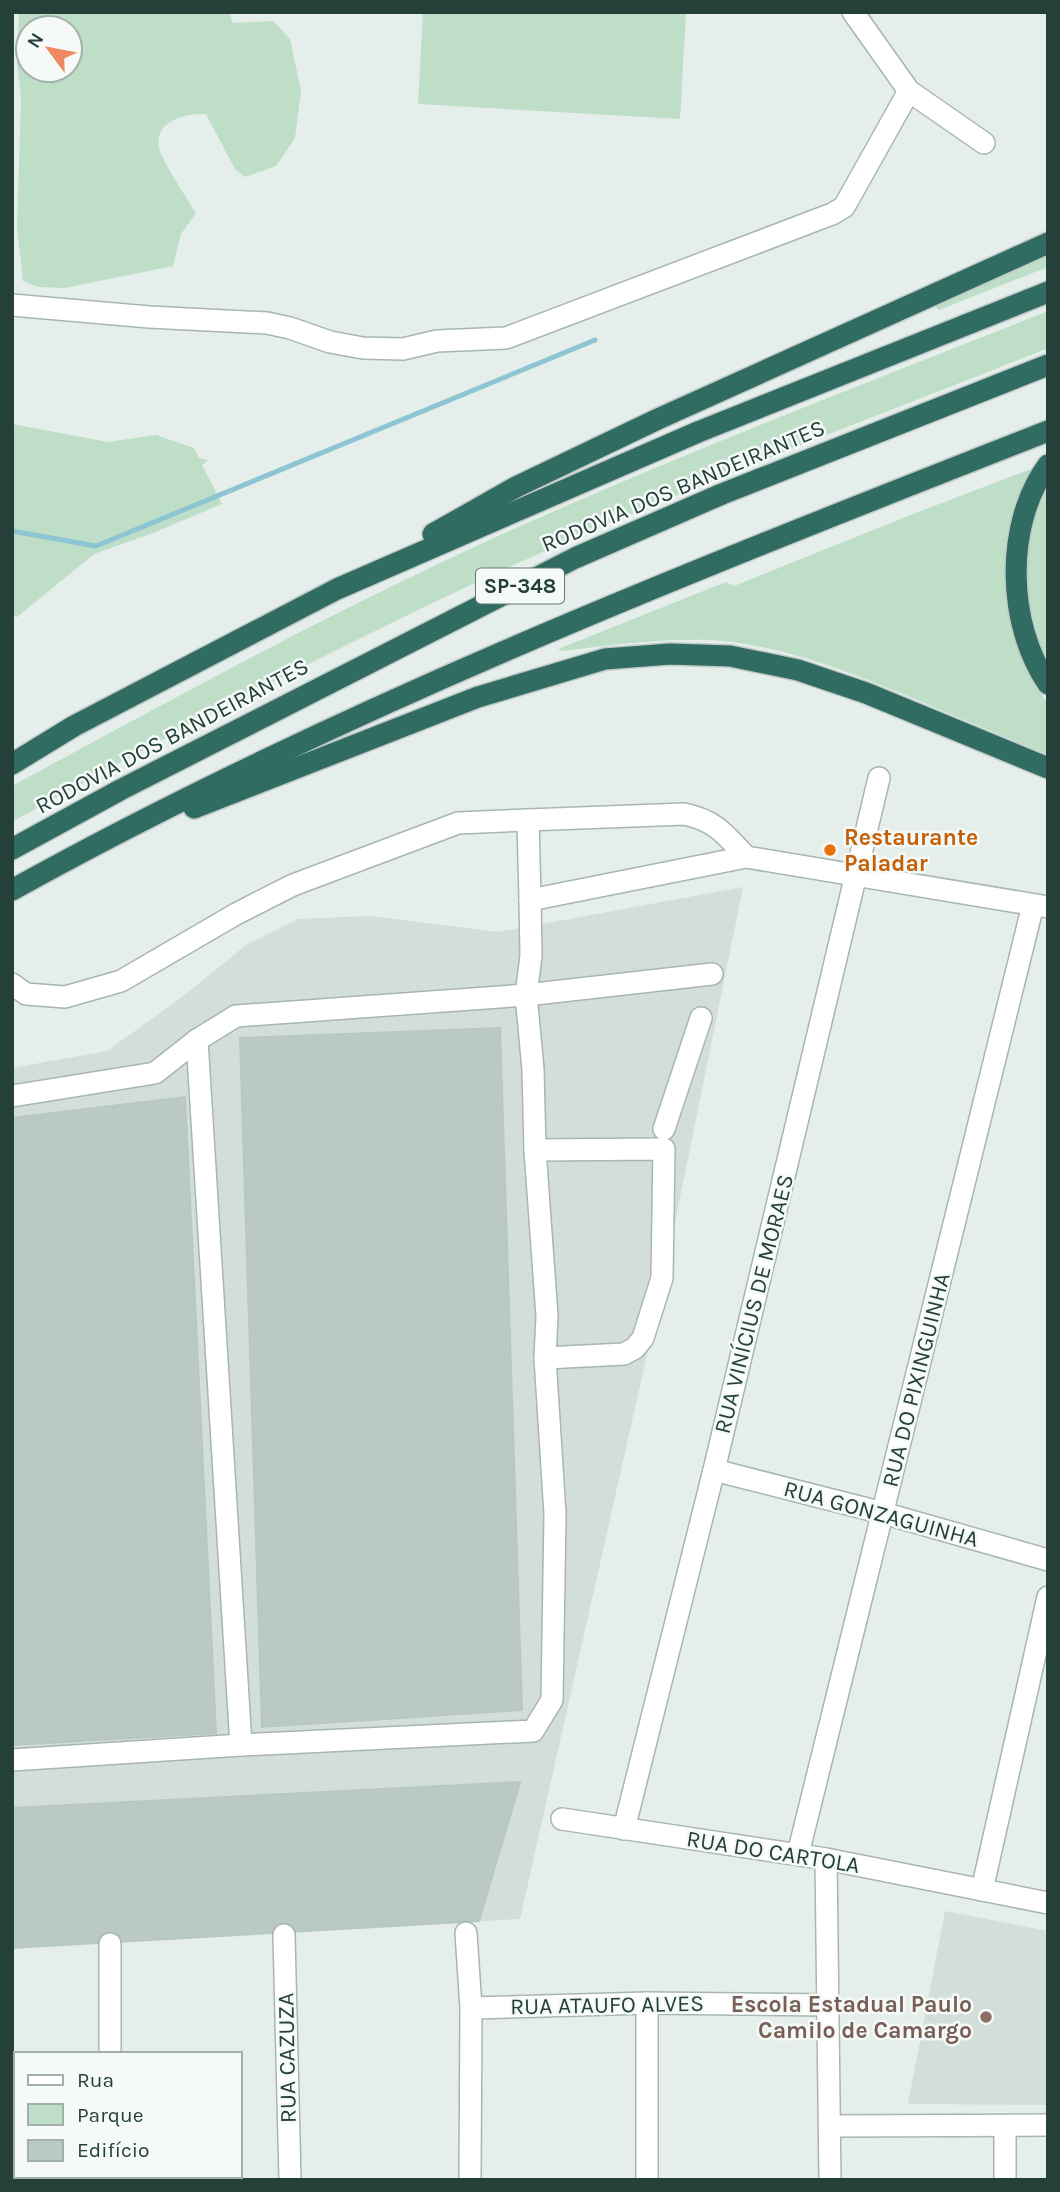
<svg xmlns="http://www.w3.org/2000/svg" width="1060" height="2192" viewBox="0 0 1060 2192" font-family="Karla,sans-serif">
<rect width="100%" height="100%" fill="#e5eeea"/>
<g fill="#d3ded9">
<path d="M 743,887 L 660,1297 L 520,1919 L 12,1948 L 12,1068 L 107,1051 L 182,997 L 246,945 L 298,919 L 370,916 L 498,932 Z"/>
<path d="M 945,1911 L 1048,1931 L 1048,2105 L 908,2104 Z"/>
</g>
<g fill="#bedec8" fill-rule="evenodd">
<path d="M 19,12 L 229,12 L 233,23 L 273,21 L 290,39 L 301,91 L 295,138 L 276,166 L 245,177 L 235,169 L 206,114 C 184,113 151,122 160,151 C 165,166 187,198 196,213 L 181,234 L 173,266 L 65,288 L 39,287 L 23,281 L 17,227 L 21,98 L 17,62 ZM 70,28 L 70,70 L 28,70 L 28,28 Z"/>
<path d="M 423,12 L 686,12 L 680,119 L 418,104 Z"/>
<path d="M 1048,255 L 1048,267 L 939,310 L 934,305 Z"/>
<path d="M 1048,311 L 1048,348 C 858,424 666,494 481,580 C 321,655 166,736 12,822 L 12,786 C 163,704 314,621 470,549 C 659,462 854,388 1048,311 Z"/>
<path d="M 12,424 L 108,442 L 156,435 L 194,448 L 199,458 L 208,460 L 202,465 L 222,504 L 153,533 L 94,554 L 17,617 L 12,616 Z"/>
<path d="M 1034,468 L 1015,507 L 1007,545 L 1007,585 L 1021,652 L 1033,683 L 1048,704 L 1048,755 C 1003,736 959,718 915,699 C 849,672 783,645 711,640 C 661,638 611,645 562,651 L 558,649 L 726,582 L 734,586 L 913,514 Z"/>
<path d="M 1048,482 L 1048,665 C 1043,653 1038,641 1034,629 C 1020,586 1023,521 1048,482 Z"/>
</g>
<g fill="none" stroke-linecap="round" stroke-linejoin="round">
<path stroke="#8ec5d2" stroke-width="5" d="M 12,531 L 96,546 L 595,340"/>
</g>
<g fill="#bac9c3" stroke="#b7c8c1" stroke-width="2">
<path d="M 500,1028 L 522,1710 L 262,1727 L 240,1038 Z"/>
<path d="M 185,1097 L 216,1733 L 12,1745 L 12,1118 Z"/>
<path d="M 520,1782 L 479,1921 L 12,1948 L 12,1808 Z"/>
</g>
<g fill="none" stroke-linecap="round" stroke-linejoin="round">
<g stroke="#a7b6b1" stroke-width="24">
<g id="minor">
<path d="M 853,12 L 909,91 L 984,143"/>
<path d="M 12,305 L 149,317 L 267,323 L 290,328 L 330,342 L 363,348 L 403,349 L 437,341 L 506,338 L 832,214 L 844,207 L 909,91"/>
<path d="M 528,820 L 684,814 C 715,820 726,835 746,857"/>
<path d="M 12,984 L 26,994 L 65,997 L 121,981 L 236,914 L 293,885 L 458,823 L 528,820 L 530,900"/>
<path d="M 197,1040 L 241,1745"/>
<path d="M 12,1096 L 155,1073 L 197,1040 L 236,1016 L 526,995 L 712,974"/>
<path d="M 664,1129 L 701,1018"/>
<path d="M 535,1150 L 664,1149 L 662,1278 L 643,1338 L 635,1348 L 624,1354 L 545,1358"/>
<path d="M 714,1470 L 883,1513 L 1048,1560"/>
<path d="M 12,1760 L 241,1745 L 533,1731 L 552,1700 L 555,1514 L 545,1358 L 547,1316 L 535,1150 L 533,1069 L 526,995 L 531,956 L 530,900 L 746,857 L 1048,907"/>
<path d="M 562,1819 L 826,1859 L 1048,1903"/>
<path d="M 624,1829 L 714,1470 L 879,778"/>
<path d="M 798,1854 L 1033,905"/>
<path d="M 826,1859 L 830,2180"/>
<path d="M 982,1890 L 1048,1597"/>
<path d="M 466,1933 L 471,2008 L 470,2180"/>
<path d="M 284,1935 L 290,2180"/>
<path d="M 647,2003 L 647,2180"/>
<path d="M 471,2008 L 647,2003 L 828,2005"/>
<path d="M 110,2054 L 110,1944"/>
<path d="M 831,2126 L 1048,2125"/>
<path d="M 1005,2126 L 1005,2180"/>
<path d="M 110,2180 L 110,2176"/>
</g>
</g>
<g stroke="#c2cac8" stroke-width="24">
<g id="highway">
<path d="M 1048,465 C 1004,524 1007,625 1048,684"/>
<path d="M 433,534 L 516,487 L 658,419 L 1048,243"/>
<path d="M 12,764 L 74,726 L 337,589 L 698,432 L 1048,292"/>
<path d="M 194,808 L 478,697 L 605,659 L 670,654 L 730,656 L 798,670 L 866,693 L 1048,768"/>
<path d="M 12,849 L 122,789 L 575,558 L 722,494 L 1048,365"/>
<path d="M 12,890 C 342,707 697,569 1048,431"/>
</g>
</g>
<use href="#minor" stroke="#fff" stroke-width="21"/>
<use href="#highway" stroke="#306c62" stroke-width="21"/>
</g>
<circle fill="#e8710a" stroke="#f5faf8" stroke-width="2.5" cx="830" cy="850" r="7"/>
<circle fill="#8d6e63" stroke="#f5faf8" stroke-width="2.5" cx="986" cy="2017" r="7"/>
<g text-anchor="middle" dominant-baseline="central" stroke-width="5" stroke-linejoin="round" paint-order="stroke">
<rect fill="#f5faf8" stroke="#637872" stroke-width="2" x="476" y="568.5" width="88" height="35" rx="5"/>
<g font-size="21" font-weight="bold" fill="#244039">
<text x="520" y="586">SP-348</text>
</g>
<g font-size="23" fill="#244039" stroke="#f5faf8">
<text transform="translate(683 486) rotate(-23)">RODOVIA DOS BANDEIRANTES</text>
<text transform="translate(172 736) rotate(-28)">RODOVIA DOS BANDEIRANTES</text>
<text transform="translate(754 1304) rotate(-76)">RUA VINÍCIUS DE MORAES</text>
<text transform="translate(916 1380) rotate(-76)">RUA DO PIXINGUINHA</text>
<text transform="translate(881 1514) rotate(15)">RUA GONZAGUINHA</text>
<text transform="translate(773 1852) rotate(9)">RUA DO CARTOLA</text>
<text transform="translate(607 2005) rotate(-1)">RUA ATAUFO ALVES</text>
<text transform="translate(287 2058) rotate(-91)">RUA CAZUZA</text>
</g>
<g font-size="23" font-weight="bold" fill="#c56008" stroke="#f5faf8" text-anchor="start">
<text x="844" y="837">Restaurante<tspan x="844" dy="26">Paladar</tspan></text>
</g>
<g font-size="23" font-weight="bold" fill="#785e54" stroke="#f5faf8" text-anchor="end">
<text x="972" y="2004">Escola Estadual Paulo<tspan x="972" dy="26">Camilo de Camargo</tspan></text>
</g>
</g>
<rect width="1060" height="2192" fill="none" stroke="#244039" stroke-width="28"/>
<rect x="14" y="2052" width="228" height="126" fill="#f5faf8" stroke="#a1b0ac" stroke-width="2"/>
<rect x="28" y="2075" width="35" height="10" fill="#ffffff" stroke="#a1b0ac" stroke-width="2"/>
<text x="77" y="2087" font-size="21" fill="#244039">Rua</text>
<rect x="28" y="2104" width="35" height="21" fill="#bedec8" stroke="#a1b0ac" stroke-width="2"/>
<text x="77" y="2122" font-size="21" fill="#244039">Parque</text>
<rect x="28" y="2140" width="35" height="21" fill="#bac9c3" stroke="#a1b0ac" stroke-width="2"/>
<text x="77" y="2157" font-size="21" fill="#244039">Edifício</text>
<g transform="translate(49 49) rotate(302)"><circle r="33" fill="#f5faf8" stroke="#a1b0ac" stroke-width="2"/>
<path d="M0-5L12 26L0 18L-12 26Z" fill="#f08961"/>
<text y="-10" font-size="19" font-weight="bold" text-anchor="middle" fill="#244039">N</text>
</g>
</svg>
